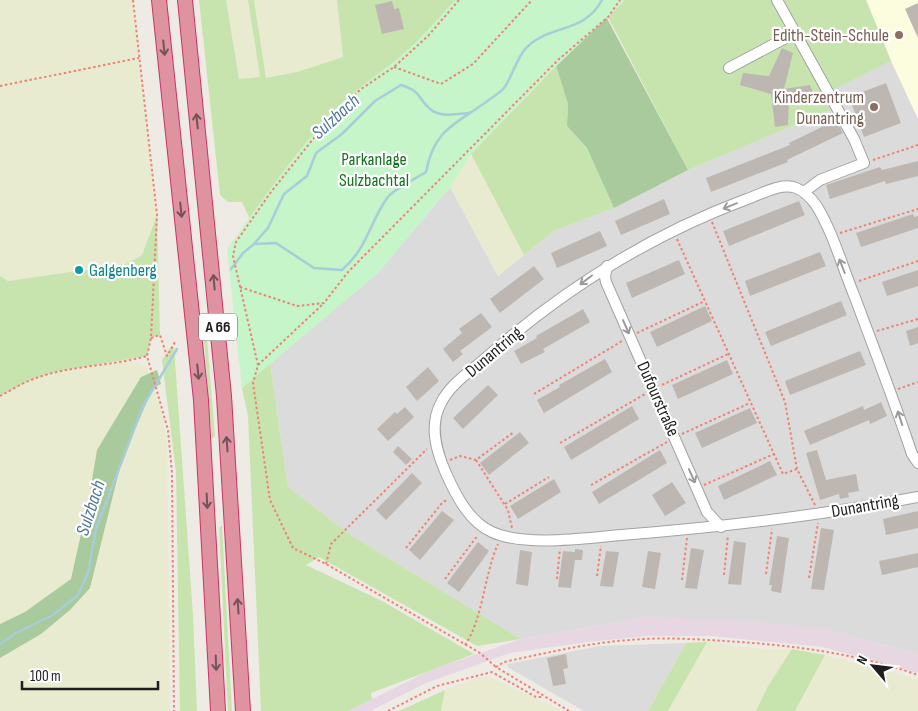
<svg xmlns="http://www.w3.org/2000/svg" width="918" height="711" viewBox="0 0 918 711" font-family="'Sofia Sans Condensed',sans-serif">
<rect width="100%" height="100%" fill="#eeebe4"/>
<g fill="#dcdbdb">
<path d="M 866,0 L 918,0 L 918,654 L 822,628 L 647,617 L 521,639 L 352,536 L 288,487 L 270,363 L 378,273 L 450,187 L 498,276 L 554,231 L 614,208 L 688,170 L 830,110 L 823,95 L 890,61 Z"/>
<path d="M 686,643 L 648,711 L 584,711 L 507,667 L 508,664 L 599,646 Z"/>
</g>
<path fill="#e6d7e3" d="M 647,617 L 737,620 L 822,628 L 918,654 L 918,673 L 823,647 L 711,636 L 647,636 L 588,642 L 510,653 L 426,683 L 370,711 L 348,711 L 431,670 L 521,639 Z"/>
<path fill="#fcfcdf" d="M 866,0 L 918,0 L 918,119 L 891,61 Z"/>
<g fill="#e9ebd1">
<path d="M 0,0 L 133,0 L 157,215 L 142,255 L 126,264 L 8,281 L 0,276 Z"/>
<path d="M 226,0 L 248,0 L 260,78 L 239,79 Z"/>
<path d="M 254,0 L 337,0 L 343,57 L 297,72 L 266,78 Z"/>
<path d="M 471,154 L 524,255 L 498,276 L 450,187 Z"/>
<path d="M 131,361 L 146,366 L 161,408 L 167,437 L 170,711 L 0,711 L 0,396 L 30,380 L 55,372 Z"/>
<path d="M 707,642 L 763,649 L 792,649 L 768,686 L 756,711 L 668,711 Z"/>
<path d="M 825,655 L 918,679 L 918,711 L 795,711 Z"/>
<path d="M 487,677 L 494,679 L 563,711 L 441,711 L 445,690 L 477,678 Z"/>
</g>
<g fill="#c8e4ae">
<path d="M 199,0 L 226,0 L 239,79 L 260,77 L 248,0 L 254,0 L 266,78 L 297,72 L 343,57 L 337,0 L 492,0 L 253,226 L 242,202 L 228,202 L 220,195 Z"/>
<path d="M 625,0 L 866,0 L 891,61 L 823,95 L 830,110 L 688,170 L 608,17 Z"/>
<path d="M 556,66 L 568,104 L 567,126 L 587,148 L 614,208 L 554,231 L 524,255 L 471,154 Z"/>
<path d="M 157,215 L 160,335 L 151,338 L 147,356 L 55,372 L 30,380 L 0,396 L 0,276 L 8,281 L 126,264 L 142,255 Z"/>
<path d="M 205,314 L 215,436 L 212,439 L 202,315 Z"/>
<path d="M 174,347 L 193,615 L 197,711 L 180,711 L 176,472 L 162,360 L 170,348 Z"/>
<path d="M 270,363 L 288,487 L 352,536 L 521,639 L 477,646 L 319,557 L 306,565 L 382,601 L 474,654 L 371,693 L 372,699 L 348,711 L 261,711 L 248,416 L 242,388 Z"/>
<path d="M 222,525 L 232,711 L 228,711 L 219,528 Z"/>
<path d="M 707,642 L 668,711 L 648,711 L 686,643 Z"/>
<path d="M 792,649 L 825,655 L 795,711 L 756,711 L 768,686 Z"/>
<path d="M 445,690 L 441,711 L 399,711 Z"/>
</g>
<g fill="#a9ca9c">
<path d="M 603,11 L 688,170 L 614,208 L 587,148 L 567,126 L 568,104 L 553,56 Z"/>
<path d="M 157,370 L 161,384 L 153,388 L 122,459 L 90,588 L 70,610 L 41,634 L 0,658 L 0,624 L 25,612 L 71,579 L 89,498 L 97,450 L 141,377 Z"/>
</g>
<path fill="#c5f5c9" d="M 455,0 L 625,0 L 541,81 L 471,154 L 450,187 L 378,273 L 242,388 L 227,249 C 259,205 290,159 326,119 C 347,95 372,79 396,60 C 418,42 436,21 455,0 Z"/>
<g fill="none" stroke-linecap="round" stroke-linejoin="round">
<g stroke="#a8cdd8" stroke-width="2.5">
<path d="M 254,244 L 268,228 L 284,194 L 307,176 L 316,153 L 342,134 L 375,101 L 401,85 C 423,92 416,97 430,109 C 440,118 458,114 469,113"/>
<path d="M 231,269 L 243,253 L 254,244 L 276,243 L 314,268 L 342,270 C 368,247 369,224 387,198 C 395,188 415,179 426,172 C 434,130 454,125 486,102 C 491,98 500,93 504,88 C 513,76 516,58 527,47 C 550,24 584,34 602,0"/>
<path d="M 0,644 L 16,633 L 53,615 L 78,595 L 88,573 L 96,529 L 143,406 L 177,349"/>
</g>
</g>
<g fill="#beb7b1">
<path d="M 392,1 L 394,9 L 399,8 L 404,29 L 382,34 L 375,5 Z"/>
<path d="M 918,3 L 918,38 L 905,9 Z"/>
<path d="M 782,48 L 793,53 L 784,89 L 810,85 L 813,93 L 789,100 L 788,125 L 775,127 L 771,94 L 740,85 L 743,73 L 769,76 Z"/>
<path d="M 886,83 L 901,123 L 864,137 L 849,97 Z"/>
<path d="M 836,120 L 843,133 L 787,160 L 788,162 L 711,192 L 706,178 L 790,145 L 789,143 Z"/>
<path d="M 918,161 L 918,176 L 886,184 L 885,181 L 830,199 L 826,185 L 880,167 L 882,170 Z"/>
<path d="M 664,199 L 670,214 L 621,235 L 615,221 Z"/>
<path d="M 799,201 L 805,215 L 729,246 L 723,231 Z"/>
<path d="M 913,214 L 914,217 L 918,216 L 918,228 L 861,247 L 856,233 Z"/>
<path d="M 600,231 L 607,246 L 557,268 L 551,253 Z"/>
<path d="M 820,252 L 826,266 L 750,296 L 745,281 Z"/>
<path d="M 679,260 L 685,274 L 632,298 L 626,283 Z"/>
<path d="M 534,266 L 544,279 L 500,313 L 490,299 Z"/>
<path d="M 918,270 L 918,286 L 887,296 L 882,282 Z"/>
<path d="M 841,301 L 847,315 L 771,346 L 765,332 Z"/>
<path d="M 705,306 L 712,321 L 657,347 L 650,332 Z"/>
<path d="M 583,309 L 590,322 L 543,349 L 545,352 L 521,364 L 514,351 L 537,338 L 536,336 Z"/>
<path d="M 481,313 L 492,327 L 460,351 L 463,354 L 453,362 L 443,349 L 462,333 L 459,329 Z"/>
<path d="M 918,327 L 918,343 L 910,346 L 906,331 Z"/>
<path d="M 860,351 L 866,365 L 790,395 L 785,381 Z"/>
<path d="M 605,359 L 612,372 L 544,413 L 537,400 L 560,387 L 559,385 Z"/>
<path d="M 727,360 L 733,374 L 678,399 L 672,385 Z"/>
<path d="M 428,367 L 439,381 L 417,401 L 406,387 Z"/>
<path d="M 488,385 L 498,395 L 463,429 L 453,418 Z"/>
<path d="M 881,402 L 887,416 L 870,424 L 869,420 L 810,445 L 804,431 L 863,406 L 864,410 Z"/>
<path d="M 632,406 L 639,419 L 571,460 L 564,447 Z"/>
<path d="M 405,407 L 414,417 L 388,441 L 377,429 L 395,412 L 397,414 Z"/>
<path d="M 750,408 L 757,423 L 702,448 L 695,433 Z"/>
<path d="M 520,432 L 529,443 L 489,475 L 480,463 Z"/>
<path d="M 398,446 L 412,459 L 406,465 L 393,452 Z"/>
<path d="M 660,450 L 667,463 L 599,504 L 592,492 Z"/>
<path d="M 817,450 L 826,480 L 856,474 L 859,491 L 848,493 L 849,497 L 840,499 L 839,494 L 820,500 L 806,453 Z"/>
<path d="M 770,461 L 777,475 L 724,500 L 718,486 Z"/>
<path d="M 412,473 L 422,483 L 386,520 L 376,510 Z"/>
<path d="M 554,479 L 561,492 L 518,519 L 510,506 Z"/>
<path d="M 672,482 L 686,503 L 665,516 L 652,495 Z"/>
<path d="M 442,511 L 454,520 L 420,560 L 409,550 Z"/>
<path d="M 918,511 L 918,528 L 886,535 L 883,519 Z"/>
<path d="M 821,528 L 834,530 L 824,590 L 811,589 Z"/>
<path d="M 777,536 L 789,538 L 781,593 L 771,591 L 772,585 L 769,585 Z"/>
<path d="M 734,541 L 746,543 L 741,585 L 728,584 Z"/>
<path d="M 478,542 L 489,551 L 459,592 L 447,583 Z"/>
<path d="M 691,548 L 704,550 L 697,589 L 685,588 Z"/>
<path d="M 575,549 L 583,550 L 582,560 L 575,560 L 571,588 L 558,587 L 563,551 L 575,552 Z"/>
<path d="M 520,550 L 532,552 L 528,586 L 516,584 Z"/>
<path d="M 606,551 L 619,552 L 613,587 L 600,586 Z"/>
<path d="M 648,551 L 661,553 L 655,589 L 642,587 Z"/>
<path d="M 918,553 L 918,567 L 882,575 L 879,561 Z"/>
<path d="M 566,654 L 568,668 L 563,669 L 566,684 L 553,686 L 547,658 Z"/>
</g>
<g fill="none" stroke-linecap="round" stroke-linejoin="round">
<g stroke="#a2a2a2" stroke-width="12">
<g id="minor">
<path d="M 777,0 L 854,139 L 864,163 L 820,180 L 804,192"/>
<path d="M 729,68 L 795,33"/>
<path d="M 607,266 L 605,277 L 606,282 L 707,512 L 721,527"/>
<path d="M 918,463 L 912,454 C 894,400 874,348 854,295 C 842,266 833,232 816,205 C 811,198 804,191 796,188 C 781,182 762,194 747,199 C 650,235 564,289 487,357 C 471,371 450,384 441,403 C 429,425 436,450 445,471 C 455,494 469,522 492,532 C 524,547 586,538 621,535 C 721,527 819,516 918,497"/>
</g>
</g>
<g stroke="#cb3266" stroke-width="16">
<g id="highway">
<path d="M 159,0 L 201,400 L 218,711"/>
<path d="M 185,0 L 224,396 L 243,711"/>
</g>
</g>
<g stroke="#ee8275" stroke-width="2" stroke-dasharray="2.5 2.5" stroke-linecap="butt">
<path d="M 133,0 L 157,215 L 151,338 L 147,356 L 168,430 L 172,473 L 174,711"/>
<path d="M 459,0 L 428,36 L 394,67 L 361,89 L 325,124 L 271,192 L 236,242 L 233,256 L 258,365 L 253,383 L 270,500 L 293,548 L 326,564 L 480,653 L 496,667"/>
<path d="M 394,67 L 441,84 L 473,64 L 532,0"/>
<path d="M 0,86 L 139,58"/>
<path d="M 873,160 L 918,145"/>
<path d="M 712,222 L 785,402 L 797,469 L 815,505"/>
<path d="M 840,233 L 918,209"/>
<path d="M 677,239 L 783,474 L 797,469"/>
<path d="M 859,281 L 918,261"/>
<path d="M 240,287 L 297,306 L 324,303 L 348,272 L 558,60 L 608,17 L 620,0"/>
<path d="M 877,331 L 918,319"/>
<path d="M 637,333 L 705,301"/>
<path d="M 151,338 L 160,335 L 167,356 L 175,342"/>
<path d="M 258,365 L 324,303"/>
<path d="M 662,385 L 728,354"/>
<path d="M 898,389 L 918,382"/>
<path d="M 534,394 L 622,341"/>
<path d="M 0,396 C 10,391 20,384 31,380 C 67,365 109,367 147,356"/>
<path d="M 682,434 L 750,403"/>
<path d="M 560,443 L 645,394"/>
<path d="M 450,460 L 460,456 L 476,460 L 514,432"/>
<path d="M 476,460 L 508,510 L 512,528"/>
<path d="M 591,485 L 667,442"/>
<path d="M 704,485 L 774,454"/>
<path d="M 505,504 L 549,477"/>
<path d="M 406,548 L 442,503 L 448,499"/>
<path d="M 326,564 L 331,544 L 427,449"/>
<path d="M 766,574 L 772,529"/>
<path d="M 724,575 L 728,535"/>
<path d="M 597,576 L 601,546"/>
<path d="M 809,578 L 818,523"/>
<path d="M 445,579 L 478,535"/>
<path d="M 557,579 L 560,549"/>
<path d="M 682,580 L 687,538"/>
<path d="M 465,645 C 483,619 484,575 498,544"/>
<path d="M 388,711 L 437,686 L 492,672 L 536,697 L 543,697"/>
<path d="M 569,711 L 496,667 L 504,662 C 546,653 587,643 630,640 C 661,637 694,639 725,641 C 790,645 856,653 918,675"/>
</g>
<use href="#minor" stroke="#fff" stroke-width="10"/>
<use href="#highway" stroke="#df92a0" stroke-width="14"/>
</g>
<defs><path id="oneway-shaft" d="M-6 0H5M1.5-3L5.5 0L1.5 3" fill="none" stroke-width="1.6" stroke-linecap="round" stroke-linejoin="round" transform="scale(1.25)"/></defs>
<g stroke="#755258">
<use href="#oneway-shaft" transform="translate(164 48) rotate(84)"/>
<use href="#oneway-shaft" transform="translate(197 121) rotate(-96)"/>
<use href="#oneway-shaft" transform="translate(181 210) rotate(84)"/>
<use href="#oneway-shaft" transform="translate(214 282) rotate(-95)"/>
<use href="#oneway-shaft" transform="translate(198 372) rotate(84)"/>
<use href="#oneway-shaft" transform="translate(227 444) rotate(-94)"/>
<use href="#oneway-shaft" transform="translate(207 501) rotate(87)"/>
<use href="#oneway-shaft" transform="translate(238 606) rotate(-94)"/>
<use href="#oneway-shaft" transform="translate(216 663) rotate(88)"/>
</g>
<g stroke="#9a9a9a">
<use href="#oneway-shaft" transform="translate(730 206) rotate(158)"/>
<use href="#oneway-shaft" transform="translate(842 266) rotate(-111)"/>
<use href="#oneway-shaft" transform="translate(586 280) rotate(143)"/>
<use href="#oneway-shaft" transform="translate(626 327) rotate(66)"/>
<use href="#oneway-shaft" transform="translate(900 418) rotate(-108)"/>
<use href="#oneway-shaft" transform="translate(692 476) rotate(66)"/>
</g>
<g fill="#8d6e63" stroke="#fff" stroke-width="2">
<circle cx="899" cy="35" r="5"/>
<circle cx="874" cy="107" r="5"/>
</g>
<circle fill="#0f9aa8" stroke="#fff" stroke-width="2" cx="79" cy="270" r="5"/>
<g text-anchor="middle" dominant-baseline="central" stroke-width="4.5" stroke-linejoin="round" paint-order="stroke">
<rect fill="#fff" stroke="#626262" stroke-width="1" x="199" y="313.5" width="38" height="27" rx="4"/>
<g font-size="16" font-weight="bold" fill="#1e1e1e">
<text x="218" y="327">A 66</text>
</g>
<g font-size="18" fill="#785e54" stroke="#fff" text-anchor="end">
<text x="889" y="35">Edith-Stein-Schule</text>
<text x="864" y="97">Kinderzentrum<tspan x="864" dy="21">Dunantring</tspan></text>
</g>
<g font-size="18" fill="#14731d" stroke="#fff">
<text x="374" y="159">Parkanlage<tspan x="374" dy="21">Sulzbachtal</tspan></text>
</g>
<g font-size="18" fill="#0d838f" stroke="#fff" text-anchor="start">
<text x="89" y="270">Galgenberg</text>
</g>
<g font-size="18" fill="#1e1e1e" stroke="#fff">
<text transform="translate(494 352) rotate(-40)">Dunantring</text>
<text transform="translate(658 399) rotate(66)">Dufourstraße</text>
<text transform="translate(865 506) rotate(-10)">Dunantring</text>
</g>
<g font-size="19" font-style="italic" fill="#4f769e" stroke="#fff">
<text transform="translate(336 117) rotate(-42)">Sulzbach</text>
<text transform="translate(91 508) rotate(-72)">Sulzbach</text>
</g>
</g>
<g transform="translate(873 666) rotate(298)" stroke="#ffffff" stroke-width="4" paint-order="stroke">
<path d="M0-4L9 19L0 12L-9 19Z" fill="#1e1e1e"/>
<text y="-8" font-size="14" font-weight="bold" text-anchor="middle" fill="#1e1e1e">N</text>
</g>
<path d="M22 681v8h136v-8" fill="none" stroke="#1e1e1e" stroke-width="2.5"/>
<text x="30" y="681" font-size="15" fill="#1e1e1e" stroke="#ffffff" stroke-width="4" paint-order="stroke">100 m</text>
</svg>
